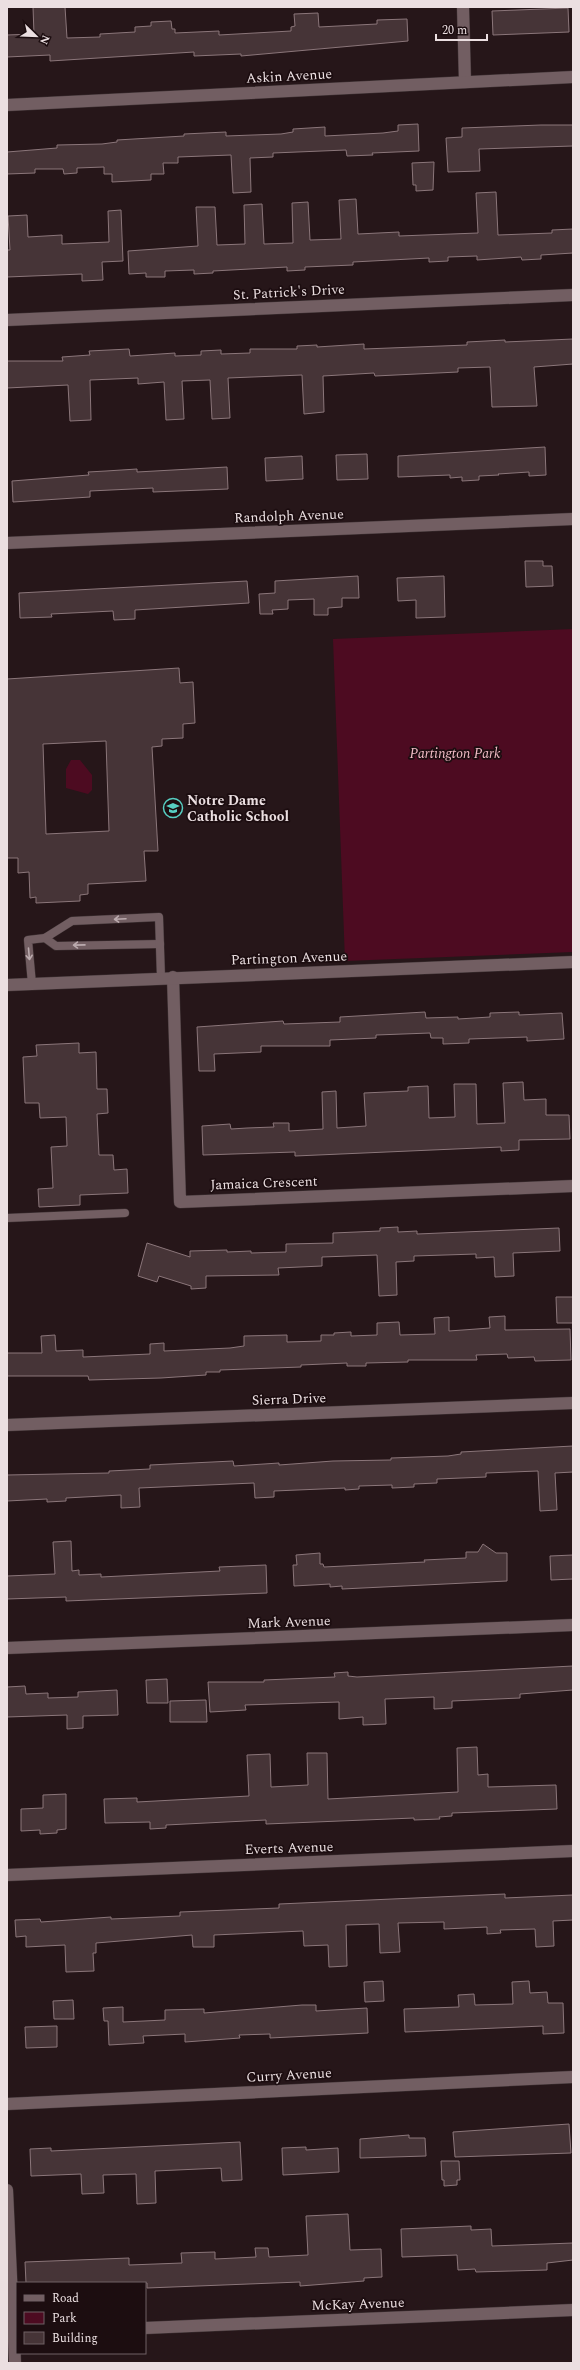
<svg xmlns="http://www.w3.org/2000/svg" width="580" height="2370" viewBox="0 0 580 2370" font-family="Spectral,serif">
<rect width="100%" height="100%" fill="#261619"/>
<g fill="#4d0b21">
<path d="M 573,629 L 573,952 L 345,961 L 333,639 Z"/>
<path d="M 71,760 L 80,760 L 92,775 L 92,790 L 88,794 L 66,788 L 66,769 Z"/>
</g>
<g fill="#463437" stroke="#8b767a" fill-rule="evenodd">
<path d="M 33,7 L 65,7 L 67,38 L 100,37 L 100,34 L 135,32 L 135,27 L 151,26 L 151,22 L 171,21 L 172,29 L 175,29 L 175,33 L 219,31 L 219,35 L 291,31 L 291,27 L 295,26 L 294,14 L 318,13 L 319,27 L 377,24 L 377,20 L 407,19 L 408,41 L 241,56 L 241,54 L 194,56 L 194,52 L 50,61 L 50,55 L 7,57 L 7,35 L 34,34 Z"/>
<path d="M 568,8 L 569,32 L 493,35 L 492,11 Z"/>
<path d="M 418,124 L 419,151 L 372,153 L 373,155 L 347,156 L 346,150 L 273,153 L 273,157 L 250,158 L 251,192 L 233,193 L 231,155 L 178,157 L 178,163 L 163,163 L 164,174 L 151,174 L 151,180 L 112,182 L 112,174 L 104,174 L 104,167 L 77,168 L 77,173 L 64,174 L 63,169 L 35,169 L 35,173 L 7,174 L 7,152 L 57,148 L 57,145 L 102,144 L 117,142 L 117,140 L 184,136 L 184,134 L 226,132 L 226,136 L 281,134 L 293,132 L 293,129 L 325,127 L 325,136 L 383,133 L 398,131 L 398,125 Z"/>
<path d="M 541,125 L 573,125 L 573,146 L 479,149 L 480,171 L 448,172 L 446,138 L 462,137 L 462,128 Z"/>
<path d="M 434,162 L 433,190 L 416,191 L 416,185 L 413,185 L 412,163 Z"/>
<path d="M 496,192 L 498,235 L 552,233 L 552,230 L 573,229 L 573,253 L 541,255 L 541,259 L 522,260 L 521,257 L 477,260 L 477,256 L 448,257 L 448,261 L 429,262 L 429,258 L 353,262 L 353,265 L 305,267 L 305,270 L 287,271 L 287,267 L 213,271 L 213,273 L 194,274 L 194,270 L 165,271 L 165,277 L 146,277 L 146,273 L 129,274 L 128,251 L 198,246 L 196,207 L 215,207 L 217,245 L 245,244 L 244,205 L 262,204 L 264,244 L 293,243 L 292,203 L 308,202 L 310,240 L 341,239 L 339,200 L 356,199 L 358,234 L 399,232 L 399,236 L 478,233 L 476,193 Z"/>
<path d="M 121,210 L 123,261 L 102,262 L 103,280 L 82,281 L 82,274 L 7,277 L 7,250 L 10,250 L 8,216 L 27,215 L 28,237 L 62,235 L 62,244 L 109,242 L 108,211 Z"/>
<path d="M 573,339 L 573,364 L 534,367 L 537,406 L 492,407 L 490,367 L 458,368 L 458,372 L 375,376 L 374,373 L 323,376 L 324,412 L 304,414 L 302,375 L 228,378 L 230,418 L 212,419 L 210,380 L 182,381 L 184,419 L 166,420 L 164,382 L 138,384 L 138,378 L 90,380 L 91,420 L 70,421 L 68,385 L 7,388 L 7,361 L 63,361 L 62,357 L 90,355 L 89,351 L 129,349 L 130,356 L 175,353 L 175,356 L 201,355 L 201,351 L 221,350 L 221,354 L 250,353 L 250,349 L 297,349 L 297,346 L 317,345 L 317,347 L 364,344 L 364,349 L 467,345 L 467,342 L 505,340 L 505,342 Z"/>
<path d="M 545,447 L 546,475 L 529,476 L 529,472 L 498,474 L 499,475 L 479,476 L 479,480 L 462,481 L 462,477 L 450,478 L 450,475 L 398,477 L 398,456 Z"/>
<path d="M 367,454 L 368,479 L 337,480 L 336,455 Z"/>
<path d="M 302,456 L 303,479 L 266,481 L 265,458 Z"/>
<path d="M 227,467 L 228,489 L 153,492 L 153,488 L 90,491 L 90,497 L 13,502 L 12,481 L 89,475 L 88,472 L 106,471 L 137,469 L 137,472 Z"/>
<path d="M 525,561 L 543,561 L 543,566 L 552,566 L 553,586 L 526,587 Z"/>
<path d="M 358,576 L 359,598 L 342,598 L 342,607 L 328,608 L 328,615 L 314,615 L 314,599 L 288,600 L 288,609 L 272,610 L 273,614 L 260,614 L 259,594 L 275,593 L 275,581 Z"/>
<path d="M 444,576 L 445,617 L 416,618 L 416,600 L 398,601 L 397,578 Z"/>
<path d="M 247,581 L 249,603 L 135,610 L 135,619 L 114,620 L 113,611 L 51,614 L 52,617 L 20,618 L 19,593 Z"/>
<path d="M 179,668 L 180,683 L 193,682 L 195,723 L 183,724 L 183,738 L 162,739 L 162,746 L 152,747 L 158,851 L 144,851 L 146,881 L 88,884 L 88,894 L 80,895 L 80,901 L 36,903 L 36,897 L 30,898 L 29,872 L 18,873 L 18,858 L 7,858 L 7,679 ZM 106,741 L 109,831 L 46,834 L 43,744 Z"/>
<path d="M 425,1012 L 426,1018 L 458,1017 L 458,1019 L 490,1017 L 490,1013 L 519,1012 L 519,1015 L 562,1013 L 564,1039 L 527,1041 L 527,1037 L 469,1039 L 469,1043 L 443,1044 L 443,1038 L 431,1038 L 430,1033 L 376,1035 L 376,1038 L 330,1040 L 330,1046 L 261,1046 L 261,1052 L 214,1054 L 215,1071 L 199,1071 L 197,1027 L 283,1021 L 284,1024 L 340,1022 L 340,1017 Z"/>
<path d="M 79,1043 L 79,1053 L 96,1052 L 97,1089 L 107,1089 L 108,1113 L 97,1114 L 99,1155 L 113,1155 L 114,1170 L 127,1169 L 128,1193 L 80,1195 L 80,1205 L 39,1207 L 38,1189 L 53,1188 L 51,1147 L 67,1146 L 66,1117 L 40,1118 L 39,1103 L 25,1103 L 23,1057 L 37,1056 L 36,1045 Z"/>
<path d="M 523,1082 L 524,1100 L 546,1099 L 546,1115 L 569,1115 L 570,1139 L 519,1140 L 519,1150 L 501,1151 L 501,1147 L 295,1156 L 295,1152 L 203,1155 L 202,1126 L 230,1124 L 231,1129 L 247,1128 L 274,1127 L 273,1123 L 289,1123 L 289,1131 L 323,1129 L 322,1092 L 336,1091 L 337,1128 L 366,1126 L 364,1093 L 408,1091 L 408,1087 L 428,1086 L 429,1118 L 455,1117 L 454,1084 L 476,1084 L 477,1124 L 505,1123 L 503,1083 Z"/>
<path d="M 398,1227 L 398,1232 L 417,1231 L 417,1234 L 559,1228 L 560,1251 L 513,1253 L 514,1276 L 495,1277 L 494,1257 L 476,1258 L 476,1254 L 414,1256 L 414,1261 L 396,1262 L 397,1295 L 379,1296 L 377,1255 L 322,1257 L 322,1266 L 278,1268 L 279,1275 L 206,1276 L 206,1288 L 191,1289 L 191,1286 L 159,1276 L 157,1282 L 138,1276 L 147,1243 L 190,1257 L 190,1251 L 227,1250 L 227,1252 L 251,1251 L 251,1253 L 286,1252 L 286,1244 L 333,1243 L 333,1233 L 380,1231 L 380,1228 Z"/>
<path d="M 556,1297 L 573,1297 L 573,1323 L 557,1323 Z"/>
<path d="M 505,1316 L 505,1330 L 570,1329 L 571,1360 L 535,1361 L 534,1357 L 508,1358 L 507,1354 L 476,1355 L 477,1360 L 408,1360 L 408,1362 L 366,1363 L 366,1366 L 347,1366 L 347,1363 L 301,1365 L 301,1367 L 220,1370 L 220,1372 L 206,1372 L 206,1375 L 161,1378 L 89,1380 L 88,1376 L 7,1376 L 7,1353 L 42,1353 L 41,1336 L 55,1335 L 56,1351 L 83,1350 L 83,1357 L 150,1354 L 150,1344 L 164,1343 L 164,1351 L 230,1348 L 244,1346 L 244,1336 L 287,1335 L 287,1342 L 321,1341 L 321,1335 L 334,1335 L 334,1333 L 351,1332 L 351,1336 L 377,1335 L 377,1323 L 399,1322 L 400,1335 L 435,1334 L 434,1318 L 449,1317 L 449,1331 L 490,1328 L 489,1317 Z"/>
<path d="M 573,1446 L 573,1472 L 555,1473 L 557,1510 L 540,1511 L 538,1471 L 486,1473 L 486,1477 L 437,1479 L 437,1483 L 414,1484 L 414,1487 L 392,1488 L 392,1485 L 359,1486 L 359,1489 L 345,1490 L 345,1488 L 274,1491 L 274,1497 L 255,1498 L 254,1483 L 139,1488 L 140,1507 L 121,1508 L 121,1495 L 66,1498 L 66,1501 L 47,1502 L 47,1499 L 7,1501 L 7,1475 L 109,1473 L 109,1471 L 150,1469 L 150,1465 L 233,1461 L 234,1466 L 279,1463 L 279,1465 L 333,1461 L 391,1460 L 391,1458 L 448,1456 L 461,1454 L 461,1452 Z"/>
<path d="M 71,1541 L 72,1571 L 79,1570 L 79,1575 L 101,1574 L 101,1577 L 220,1571 L 219,1567 L 266,1565 L 267,1593 L 66,1601 L 66,1597 L 7,1599 L 7,1576 L 55,1574 L 53,1542 Z"/>
<path d="M 483,1544 L 496,1553 L 507,1553 L 507,1581 L 342,1589 L 342,1586 L 330,1587 L 330,1584 L 294,1586 L 293,1565 L 297,1565 L 296,1555 L 320,1553 L 320,1564 L 323,1564 L 324,1567 L 425,1562 L 424,1560 L 466,1558 L 466,1552 L 478,1552 Z"/>
<path d="M 573,1555 L 573,1579 L 551,1580 L 550,1556 Z"/>
<path d="M 573,1666 L 573,1690 L 520,1694 L 520,1698 L 452,1701 L 452,1708 L 434,1709 L 434,1697 L 385,1699 L 386,1724 L 363,1725 L 363,1717 L 339,1719 L 339,1702 L 245,1705 L 246,1710 L 210,1712 L 208,1682 L 264,1682 L 264,1680 L 335,1677 L 334,1673 L 348,1672 L 348,1676 L 357,1677 Z"/>
<path d="M 167,1679 L 168,1703 L 147,1703 L 146,1680 Z"/>
<path d="M 25,1686 L 26,1694 L 48,1693 L 48,1698 L 78,1697 L 78,1692 L 117,1690 L 118,1715 L 83,1716 L 83,1728 L 67,1729 L 67,1715 L 7,1717 L 7,1687 Z"/>
<path d="M 206,1700 L 207,1722 L 170,1722 L 170,1701 Z"/>
<path d="M 477,1747 L 478,1775 L 488,1774 L 488,1787 L 556,1785 L 557,1809 L 452,1813 L 452,1816 L 439,1817 L 440,1819 L 414,1820 L 414,1818 L 266,1824 L 266,1820 L 166,1825 L 166,1828 L 150,1829 L 150,1822 L 105,1823 L 104,1799 L 137,1798 L 137,1802 L 249,1796 L 247,1755 L 270,1754 L 271,1787 L 308,1785 L 307,1753 L 327,1753 L 328,1799 L 458,1792 L 457,1748 Z"/>
<path d="M 66,1794 L 66,1829 L 57,1830 L 57,1833 L 40,1834 L 40,1830 L 21,1831 L 21,1809 L 43,1808 L 43,1795 Z"/>
<path d="M 505,1894 L 505,1898 L 573,1895 L 573,1920 L 553,1921 L 554,1946 L 536,1947 L 535,1929 L 500,1930 L 501,1933 L 487,1934 L 487,1927 L 444,1929 L 444,1922 L 398,1923 L 400,1952 L 380,1953 L 379,1924 L 346,1925 L 347,1966 L 329,1967 L 328,1945 L 304,1946 L 303,1931 L 214,1935 L 214,1947 L 193,1947 L 192,1935 L 96,1943 L 96,1953 L 93,1953 L 94,1971 L 66,1972 L 65,1945 L 26,1947 L 26,1936 L 16,1937 L 15,1920 L 40,1919 L 41,1922 L 111,1917 L 111,1919 L 180,1916 L 180,1912 L 279,1908 L 279,1904 Z"/>
<path d="M 383,1981 L 384,2001 L 365,2002 L 364,1982 Z"/>
<path d="M 529,1981 L 530,1993 L 547,1992 L 548,2003 L 563,2003 L 564,2033 L 543,2034 L 543,2026 L 405,2032 L 404,2009 L 459,2007 L 458,1995 L 474,1994 L 475,2005 L 513,2004 L 512,1982 Z"/>
<path d="M 73,2000 L 74,2019 L 54,2019 L 53,2001 Z"/>
<path d="M 302,2005 L 316,2005 L 316,2011 L 367,2008 L 368,2033 L 270,2038 L 270,2034 L 239,2035 L 240,2038 L 185,2042 L 185,2034 L 143,2036 L 144,2043 L 109,2045 L 108,2021 L 104,2021 L 103,2008 L 123,2007 L 123,2022 L 165,2020 L 165,2010 L 204,2009 L 204,2013 Z"/>
<path d="M 57,2026 L 57,2047 L 26,2048 L 25,2027 Z"/>
<path d="M 569,2124 L 571,2153 L 455,2157 L 453,2132 Z"/>
<path d="M 409,2135 L 409,2138 L 425,2138 L 426,2156 L 360,2158 L 360,2139 Z"/>
<path d="M 240,2142 L 242,2180 L 222,2181 L 221,2168 L 155,2171 L 156,2203 L 137,2204 L 136,2174 L 103,2175 L 104,2193 L 82,2194 L 81,2174 L 31,2176 L 30,2149 L 51,2148 L 51,2151 Z"/>
<path d="M 306,2147 L 306,2150 L 338,2148 L 339,2172 L 283,2175 L 282,2148 Z"/>
<path d="M 441,2161 L 459,2161 L 460,2180 L 457,2180 L 457,2185 L 444,2186 L 444,2180 L 442,2180 Z"/>
<path d="M 348,2214 L 350,2250 L 381,2249 L 382,2277 L 364,2278 L 364,2281 L 300,2286 L 300,2282 L 147,2288 L 147,2283 L 26,2283 L 25,2262 L 129,2258 L 129,2265 L 182,2263 L 181,2253 L 215,2252 L 215,2259 L 256,2257 L 255,2248 L 268,2248 L 269,2257 L 308,2255 L 306,2216 Z"/>
<path d="M 471,2226 L 471,2230 L 491,2229 L 492,2246 L 573,2243 L 573,2260 L 547,2263 L 547,2270 L 476,2272 L 475,2269 L 458,2270 L 457,2255 L 402,2257 L 401,2229 Z"/>
</g>
<g fill="none" stroke-linecap="round" stroke-linejoin="round">
<g stroke="#3f3335" stroke-width="9">
<g id="service">
<path d="M 45,938 L 56,946 L 160,944"/>
<path d="M 32,984 L 28,940 L 45,938 L 72,921 L 159,917 L 161,978"/>
<path d="M 7,1218 L 125,1213"/>
</g>
</g>
<g stroke="#3f3335" stroke-width="13">
<g id="minor">
<path d="M 463,7 L 465,82"/>
<path d="M 7,105 L 573,77"/>
<path d="M 7,320 L 573,295"/>
<path d="M 7,543 L 573,519"/>
<path d="M 173,977 L 180,1202 L 573,1186"/>
<path d="M 7,985 L 573,962"/>
<path d="M 7,1425 L 573,1403"/>
<path d="M 7,1648 L 573,1625"/>
<path d="M 7,1875 L 573,1851"/>
<path d="M 7,2104 L 573,2077"/>
<path d="M 7,2190 L 15,2363"/>
<path d="M 145,2328 L 573,2310"/>
</g>
</g>
<use href="#service" stroke="#725e62" stroke-width="8"/>
<use href="#minor" stroke="#725e62" stroke-width="12"/>
</g>
<defs><path id="oneway-shaft" d="M-6 0H5M1.5-3L5.5 0L1.5 3" fill="none" stroke-width="1.6" stroke-linecap="round" stroke-linejoin="round"/></defs>
<g stroke="#bbabae">
<use href="#oneway-shaft" transform="translate(120 919) rotate(177)"/>
<use href="#oneway-shaft" transform="translate(79 945) rotate(179)"/>
<use href="#oneway-shaft" transform="translate(29 954) rotate(85)"/>
</g>
<defs>
<g id="school-ring" transform="scale(1)"><circle r="9.5" fill="#1c0d10" stroke="#57cec2" stroke-width="1.5"/><path d="M0-5L7-2L0 1L-7-2ZM-4 1L0 2.5L4 1V4Q0 6-4 4Z" fill="#57cec2"/></g>
</defs>
<g fill-rule="evenodd">
<use href="#school-ring" x="173" y="808"/>
</g>
<g text-anchor="middle" dominant-baseline="central" stroke-width="3.5" stroke-linejoin="round" paint-order="stroke">
<g font-size="14" fill="#ebdfe1" stroke="#1c0d10">
<text transform="translate(289 76) rotate(-3)">Askin Avenue</text>
<text transform="translate(289 292) rotate(-3)">St. Patrick's Drive</text>
<text transform="translate(289 516) rotate(-2)">Randolph Avenue</text>
<text transform="translate(289 958) rotate(-2)">Partington Avenue</text>
<text transform="translate(264 1183) rotate(-2)">Jamaica Crescent</text>
<text transform="translate(289 1399) rotate(-2)">Sierra Drive</text>
<text transform="translate(289 1622) rotate(-2)">Mark Avenue</text>
<text transform="translate(289 1848) rotate(-2)">Everts Avenue</text>
<text transform="translate(289 2075) rotate(-3)">Curry Avenue</text>
<text transform="translate(358 2304) rotate(-2)">McKay Avenue</text>
</g>
<g font-size="14" font-style="italic" fill="#f0bbc5" stroke="#1c0d10">
<text x="455" y="753">Partington Park</text>
</g>
<g font-size="14" font-weight="bold" fill="#ebdfe1" stroke="#1c0d10" text-anchor="start">
<text x="187" y="800">Notre Dame<tspan x="187" dy="16">Catholic School</tspan></text>
</g>
</g>
<rect width="580" height="2370" fill="none" stroke="#ebdfe1" stroke-width="16"/>
<rect x="16" y="2282" width="130" height="72" fill="#1c0d10" stroke="#6f6164"/>
<rect x="24" y="2295" width="20" height="6" fill="#725e62" stroke="#6f6164"/>
<text x="52" y="2302" font-size="12" fill="#ebdfe1">Road</text>
<rect x="24" y="2312" width="20" height="12" fill="#4d0b21" stroke="#6f6164"/>
<text x="52" y="2322" font-size="12" fill="#ebdfe1">Park</text>
<rect x="24" y="2332" width="20" height="12" fill="#463437" stroke="#6f6164"/>
<text x="52" y="2342" font-size="12" fill="#ebdfe1">Building</text>
<g transform="translate(36 36) rotate(113)" stroke="#1c0d10" stroke-width="3" paint-order="stroke">
<path d="M0-3L7 15L0 10L-7 15Z" fill="#ebdfe1"/>
<text y="-6" font-size="11" font-weight="bold" text-anchor="middle" fill="#ebdfe1">N</text>
</g>
<path d="M436 34v6h51v-6" fill="none" stroke="#ebdfe1" stroke-width="2"/>
<text x="442" y="34" font-size="12" fill="#ebdfe1" stroke="#1c0d10" stroke-width="3" paint-order="stroke">20 m</text>
</svg>
